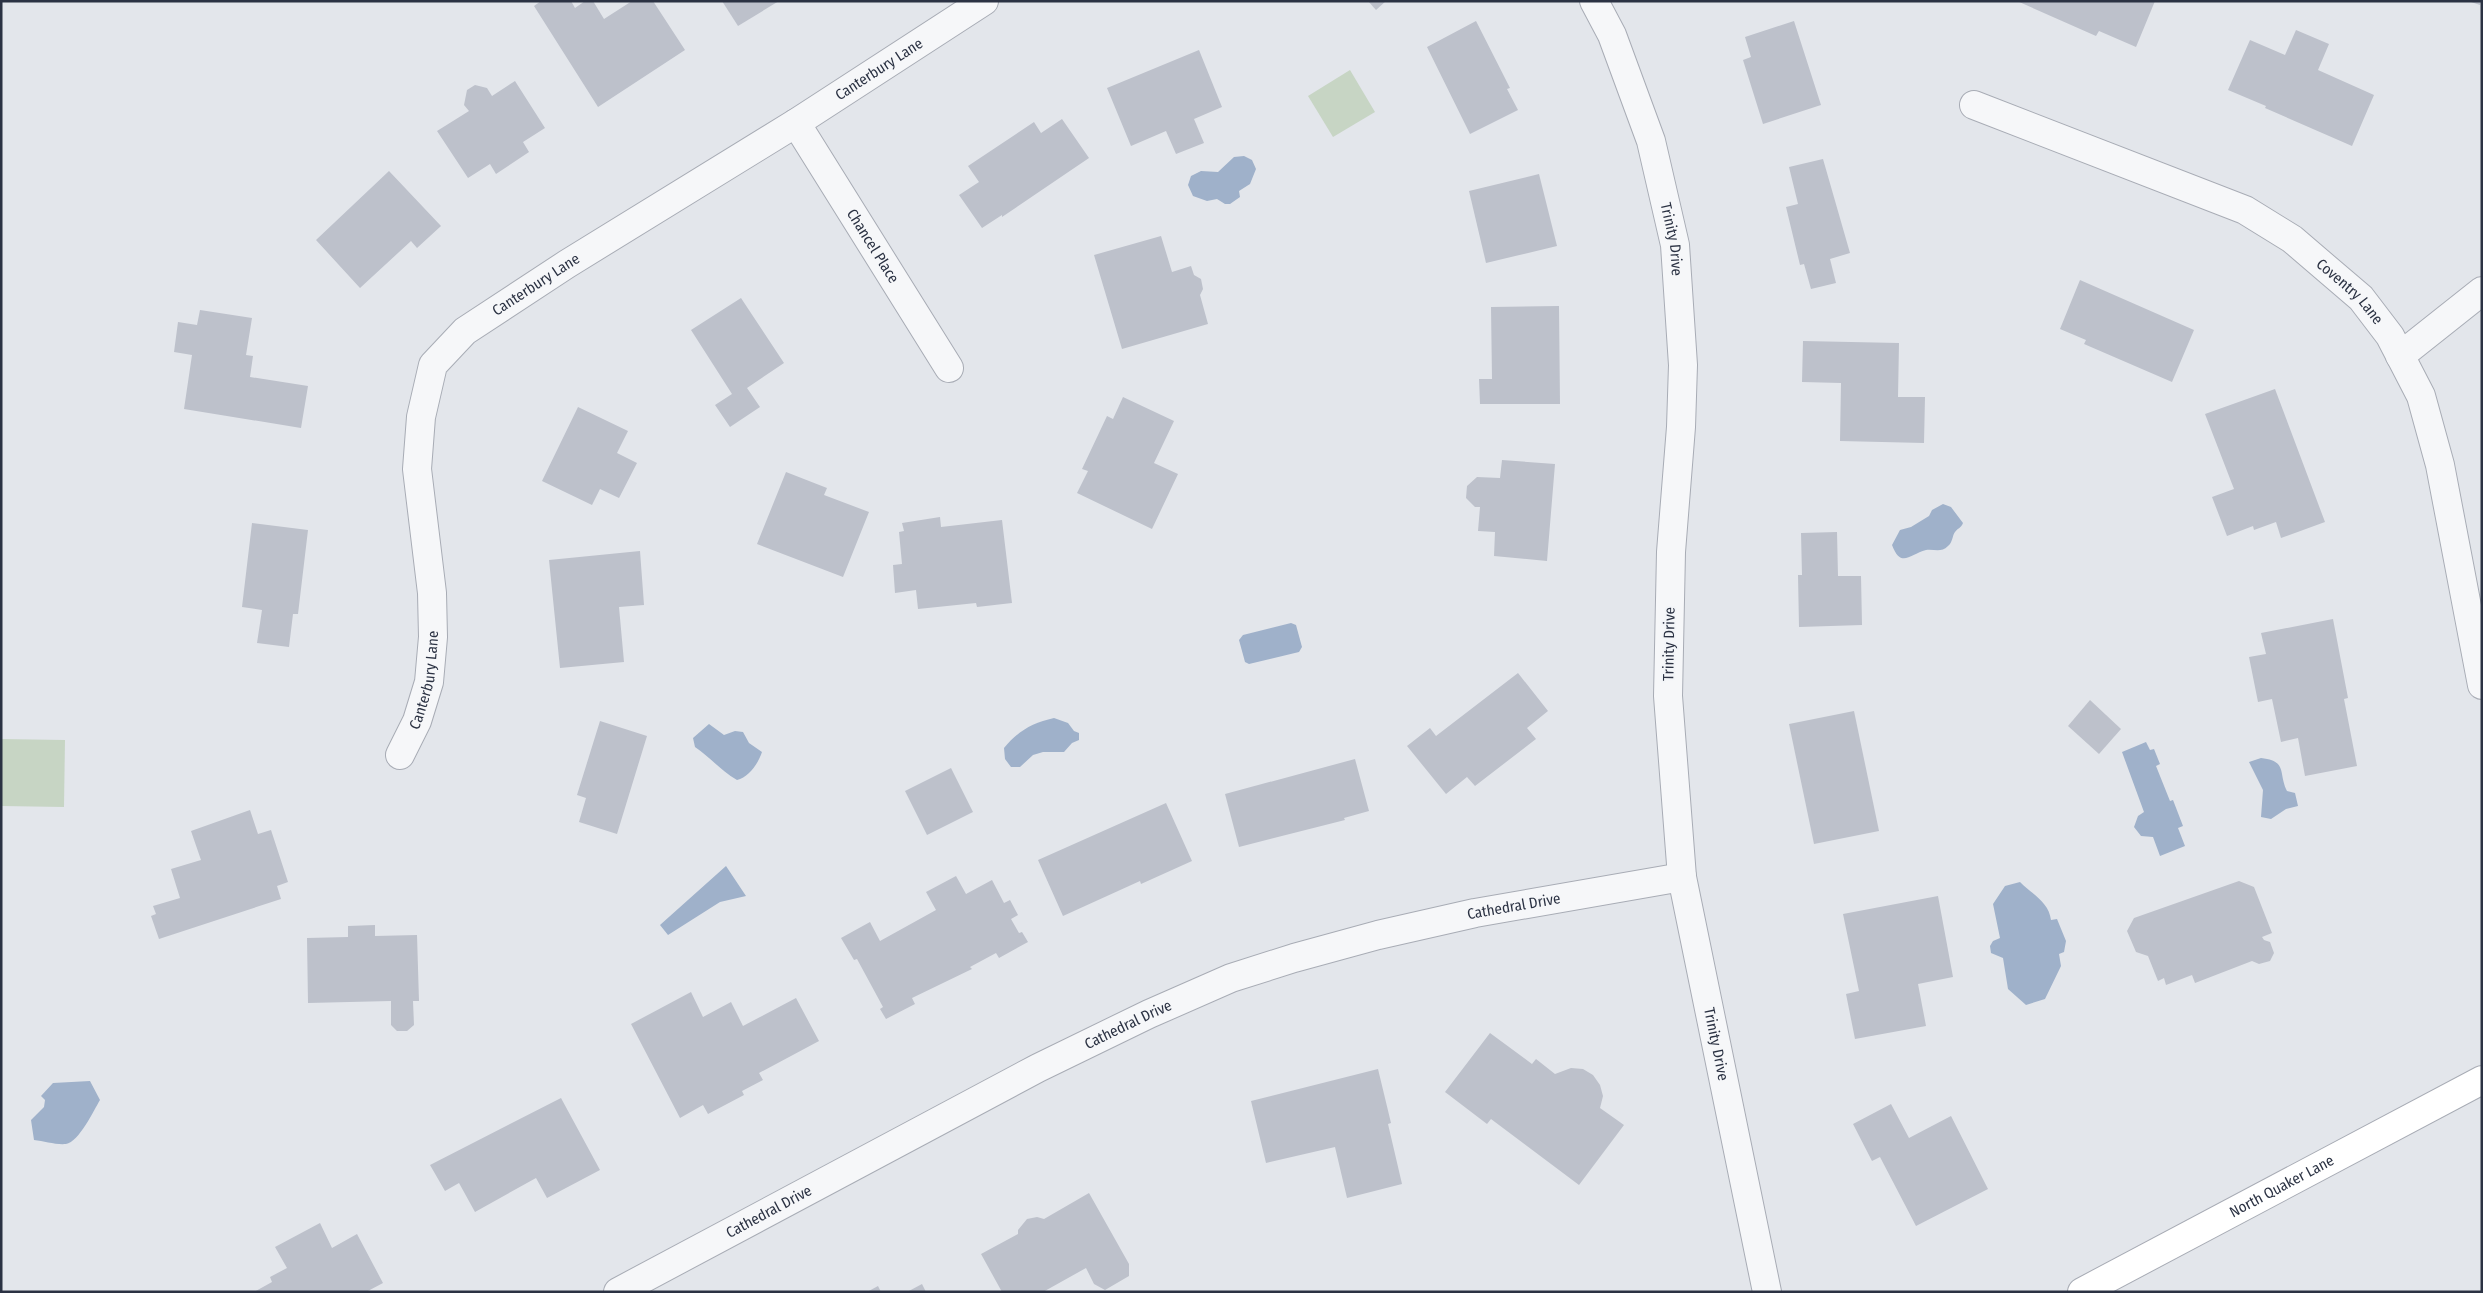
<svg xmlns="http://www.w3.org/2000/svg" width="2483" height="1293" viewBox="0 0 2483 1293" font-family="'Fira Sans Condensed',sans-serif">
<rect width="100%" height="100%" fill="#e3e6eb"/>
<g fill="#c7d5c4">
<path d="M 1350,70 L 1375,112 L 1333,137 L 1308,96 Z"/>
<path d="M 1,739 L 65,740 L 64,807 L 1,806 Z"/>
</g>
<g fill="#9fb1ca">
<path d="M 1244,156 L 1252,160 L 1256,169 L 1250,184 L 1239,191 L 1240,197 L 1230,204 L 1225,204 L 1217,199 L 1207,201 L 1193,196 L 1188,185 L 1191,176 L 1201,171 L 1218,172 L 1234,157 Z"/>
<path d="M 1943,504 L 1951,507 L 1963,523 C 1961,528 1958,528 1955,532 C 1952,536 1953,542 1948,546 C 1941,553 1935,549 1926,550 C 1910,554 1901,569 1892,545 L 1900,530 L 1911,527 L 1929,516 L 1932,510 Z"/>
<path d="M 1291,623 L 1296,625 L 1302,647 L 1299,652 L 1249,664 L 1245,662 L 1239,640 L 1243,635 Z"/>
<path d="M 1054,718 L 1068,723 L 1074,731 L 1079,733 L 1079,740 L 1072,743 L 1064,752 L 1043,752 L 1033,755 L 1020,767 L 1011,767 L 1005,759 L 1004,748 C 1018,731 1032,723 1054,718 Z"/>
<path d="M 709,724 L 724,735 L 735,731 L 743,732 L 749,743 L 762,752 C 758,764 749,777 737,780 C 721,771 710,757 695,747 L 693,738 Z"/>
<path d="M 2146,742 L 2150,750 L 2154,749 L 2160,764 L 2156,766 L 2170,801 L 2173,800 L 2183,826 L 2178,828 L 2185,846 L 2160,856 L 2153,837 L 2141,836 L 2134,827 L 2138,816 L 2144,812 L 2122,752 Z"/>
<path d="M 2261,758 C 2288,761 2278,773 2287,791 L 2295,793 L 2298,806 L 2286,809 L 2271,819 L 2261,817 L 2263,790 L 2249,762 Z"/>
<path d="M 726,866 L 746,896 L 720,902 L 668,935 L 660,925 Z"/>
<path d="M 2020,882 C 2032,894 2049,902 2051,920 L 2057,919 L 2066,941 L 2064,952 L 2059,954 L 2061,966 L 2045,999 L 2026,1005 L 2008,989 L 2003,958 L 1991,953 L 1990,946 L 1993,941 L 2000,938 L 1993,904 L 2005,886 Z"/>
<path d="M 90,1081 L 100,1100 C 94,1110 79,1142 66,1144 C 56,1145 44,1141 34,1140 L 31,1120 L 44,1107 L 45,1100 L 41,1096 L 53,1083 Z"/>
</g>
<g fill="#bdc1cb">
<path d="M 541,1 L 571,1 L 575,8 L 585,1 L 593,1 L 604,19 L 632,1 L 653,1 L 685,50 L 598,107 L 534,6 Z"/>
<path d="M 722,1 L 779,1 L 738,26 Z"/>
<path d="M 1368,1 L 1386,1 L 1376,10 Z"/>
<path d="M 2017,1 L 2155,1 L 2136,47 L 2099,31 L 2096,36 Z"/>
<path d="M 2468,1 L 2481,1 L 2480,5 Z"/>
<path d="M 1476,21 L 1510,88 L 1507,89 L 1518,110 L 1470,134 L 1427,47 Z"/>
<path d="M 1794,21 L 1821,105 L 1763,124 L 1743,60 L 1751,57 L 1745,37 Z"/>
<path d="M 2296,30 L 2329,44 L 2318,70 L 2374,95 L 2352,146 L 2265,108 L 2266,106 L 2228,90 L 2250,40 L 2285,55 Z"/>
<path d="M 1199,50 L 1222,107 L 1194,119 L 1204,143 L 1176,154 L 1166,131 L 1131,146 L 1107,88 Z"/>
<path d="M 515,81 L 545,128 L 523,142 L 529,152 L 496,174 L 490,164 L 468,178 L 437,131 L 469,111 L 464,105 L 467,90 L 475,85 L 487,88 L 492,96 Z"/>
<path d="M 1062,119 L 1089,158 L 1002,217 L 1002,215 L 982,228 L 959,195 L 979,182 L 968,166 L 1034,122 L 1041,133 Z"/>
<path d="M 1823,159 L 1850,253 L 1830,259 L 1836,283 L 1811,289 L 1804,264 L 1800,265 L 1786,207 L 1798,204 L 1789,167 Z"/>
<path d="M 389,171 L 441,226 L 417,248 L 411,241 L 360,288 L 316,240 Z"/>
<path d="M 1539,174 L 1557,246 L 1486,263 L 1469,191 Z"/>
<path d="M 1161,236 L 1172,272 L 1191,266 L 1194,275 L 1201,279 L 1203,289 L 1200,295 L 1208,324 L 1122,349 L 1094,255 Z"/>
<path d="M 2080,280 L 2194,330 L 2172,382 L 2084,344 L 2086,340 L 2060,329 Z"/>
<path d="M 741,298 L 784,363 L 747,388 L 760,407 L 730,427 L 715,405 L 732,394 L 691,330 Z"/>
<path d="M 1559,306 L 1560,404 L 1480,404 L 1479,379 L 1492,379 L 1491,307 Z"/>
<path d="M 200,310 L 252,318 L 246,355 L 253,356 L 250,377 L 308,386 L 301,428 L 184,409 L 192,355 L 174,352 L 178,322 L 197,325 Z"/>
<path d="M 1803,341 L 1899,343 L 1898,397 L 1925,397 L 1924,443 L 1840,441 L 1841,383 L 1802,382 Z"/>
<path d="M 2275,389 L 2325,522 L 2281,538 L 2276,522 L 2254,530 L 2253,526 L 2227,536 L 2212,497 L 2234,489 L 2205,414 Z"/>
<path d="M 1123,397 L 1174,421 L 1154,463 L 1178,474 L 1152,529 L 1077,493 L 1088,471 L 1082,469 L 1107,416 L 1113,419 Z"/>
<path d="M 578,407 L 628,431 L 617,453 L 637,463 L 619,498 L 600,489 L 592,505 L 542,481 Z"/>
<path d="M 1502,460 L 1555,464 L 1547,561 L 1494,556 L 1495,532 L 1478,531 L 1480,507 L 1475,507 L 1466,498 L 1467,486 L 1477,477 L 1500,478 Z"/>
<path d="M 786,472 L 827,488 L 824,495 L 869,512 L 843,577 L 757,544 Z"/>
<path d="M 940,517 L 941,527 L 1002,520 L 1012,603 L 977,607 L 976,603 L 918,609 L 916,590 L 895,593 L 893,565 L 902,564 L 899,532 L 904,531 L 902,523 Z"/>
<path d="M 252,523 L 308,530 L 298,614 L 293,614 L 289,647 L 257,643 L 262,610 L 242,607 Z"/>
<path d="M 1837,532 L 1838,576 L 1861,576 L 1862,625 L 1799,627 L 1798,575 L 1802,575 L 1801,533 Z"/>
<path d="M 640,551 L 644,605 L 619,607 L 624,662 L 560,668 L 549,560 Z"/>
<path d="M 2333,619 L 2348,698 L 2344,699 L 2357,766 L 2305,776 L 2298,738 L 2281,742 L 2272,699 L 2258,702 L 2249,657 L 2266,654 L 2261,633 Z"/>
<path d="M 1518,673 L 1548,711 L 1527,728 L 1536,739 L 1475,786 L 1467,777 L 1446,794 L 1407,746 L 1430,728 L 1436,736 Z"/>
<path d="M 2090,700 L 2121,729 L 2099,754 L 2068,726 Z"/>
<path d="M 1854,711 L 1879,831 L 1814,844 L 1789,724 Z"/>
<path d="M 600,721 L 647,736 L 617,834 L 579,822 L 586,798 L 577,795 Z"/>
<path d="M 1355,759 L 1369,811 L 1344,818 L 1345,820 L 1239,847 L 1225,794 Z"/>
<path d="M 951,768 L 973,812 L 927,835 L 905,791 Z"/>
<path d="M 1166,803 L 1192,861 L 1141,884 L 1140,881 L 1063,916 L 1038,860 Z"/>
<path d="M 250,810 L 258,834 L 271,830 L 288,882 L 277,886 L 281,899 L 159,939 L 151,916 L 156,914 L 153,906 L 180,898 L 171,869 L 201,860 L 191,831 Z"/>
<path d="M 956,876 L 966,894 L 992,880 L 1004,903 L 1010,900 L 1018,915 L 1011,919 L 1019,933 L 1022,932 L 1028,942 L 999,958 L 996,953 L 970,967 L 972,969 L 912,998 L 915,1004 L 886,1019 L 880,1009 L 883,1007 L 857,959 L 854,960 L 841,938 L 870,922 L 880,941 L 936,910 L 926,892 Z"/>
<path d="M 2239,881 L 2254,887 L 2272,933 L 2262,937 L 2264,940 L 2270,942 L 2274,953 L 2270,961 L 2259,964 L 2252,961 L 2195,983 L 2192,975 L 2166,985 L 2164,978 L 2158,981 L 2148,956 L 2136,952 L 2127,931 L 2134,918 Z"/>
<path d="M 1938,896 L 1953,977 L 1918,984 L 1926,1026 L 1855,1039 L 1846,994 L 1859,991 L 1843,914 Z"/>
<path d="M 375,925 L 375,936 L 417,935 L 419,1001 L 413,1001 L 414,1025 L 407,1031 L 397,1031 L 391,1025 L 391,1001 L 308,1003 L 307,938 L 348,937 L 348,926 Z"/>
<path d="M 691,992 L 703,1017 L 731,1002 L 743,1026 L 796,998 L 819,1041 L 759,1073 L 763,1080 L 742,1091 L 744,1095 L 708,1114 L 703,1105 L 680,1118 L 631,1024 Z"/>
<path d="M 1490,1033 L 1532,1064 L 1536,1059 L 1555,1074 L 1571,1068 L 1583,1069 L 1593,1075 L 1600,1085 L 1603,1096 L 1600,1108 L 1624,1125 L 1579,1185 L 1491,1119 L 1487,1124 L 1445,1092 Z"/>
<path d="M 1378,1069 L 1391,1123 L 1388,1124 L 1402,1184 L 1347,1198 L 1335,1147 L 1266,1163 L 1251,1101 Z"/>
<path d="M 561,1098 L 600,1170 L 547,1198 L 536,1178 L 475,1212 L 459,1183 L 445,1191 L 430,1165 Z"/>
<path d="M 1891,1104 L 1909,1138 L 1951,1116 L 1988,1189 L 1916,1226 L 1880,1157 L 1872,1161 L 1853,1124 Z"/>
<path d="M 1089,1193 L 1129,1264 L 1129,1276 L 1105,1290 L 1094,1284 L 1086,1268 L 1043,1292 L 1002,1292 L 981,1254 L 1018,1234 L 1018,1230 L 1027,1219 L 1037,1217 L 1044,1219 Z"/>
<path d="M 320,1223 L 332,1248 L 357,1234 L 383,1283 L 366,1292 L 254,1292 L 272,1282 L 270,1277 L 287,1268 L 275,1247 Z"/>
<path d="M 922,1284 L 926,1292 L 907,1292 Z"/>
<path d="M 878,1286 L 881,1292 L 867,1292 Z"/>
</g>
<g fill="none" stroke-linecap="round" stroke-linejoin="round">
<g stroke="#a8acb5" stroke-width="30">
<g id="street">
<path id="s1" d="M 1594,1 L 1612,35 L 1651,141 L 1675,245 L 1683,365 L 1681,427 L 1671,552 L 1668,696 L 1682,877 L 1767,1292"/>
<path id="s2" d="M 1974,105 L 2245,210 L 2292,239 L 2361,298 L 2390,336 L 2421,396 L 2440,465 L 2482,685"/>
<path id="s3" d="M 796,123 L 949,368"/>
<path d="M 2400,356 L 2482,291"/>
<path id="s4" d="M 400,755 L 417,721 L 429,682 L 433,637 L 432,593 L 417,469 L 421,417 L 433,365 L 465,331 L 567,264 L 796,123 L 984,1"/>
<path id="s5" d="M 618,1292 L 1038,1068 L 1149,1014 L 1231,978 L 1294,958 L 1378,935 L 1475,913 L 1682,877"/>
</g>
</g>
<g stroke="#a8acb5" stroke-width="30">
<g id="secondary">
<path id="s6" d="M 2082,1292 L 2482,1080"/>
</g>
</g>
<use href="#street" stroke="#f6f7f9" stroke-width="28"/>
<use href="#secondary" stroke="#fff" stroke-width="28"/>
</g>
<g text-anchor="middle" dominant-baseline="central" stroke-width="4" stroke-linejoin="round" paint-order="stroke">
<g font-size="15" fill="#2b3243" stroke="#f3f5f8">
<text stroke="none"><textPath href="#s4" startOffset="935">Canterbury Lane</textPath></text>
<text stroke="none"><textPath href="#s1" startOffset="252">Trinity Drive</textPath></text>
<text stroke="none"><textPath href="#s3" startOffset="145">Chancel Place</textPath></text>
<text stroke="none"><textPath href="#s4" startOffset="530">Canterbury Lane</textPath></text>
<text stroke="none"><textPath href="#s2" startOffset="424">Coventry Lane</textPath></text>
<text transform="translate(1669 644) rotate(-89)">Trinity Drive</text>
<text stroke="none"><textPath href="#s4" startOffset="80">Canterbury Lane</textPath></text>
<text stroke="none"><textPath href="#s5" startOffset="981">Cathedral Drive</textPath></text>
<text stroke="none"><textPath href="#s5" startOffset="576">Cathedral Drive</textPath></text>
<text stroke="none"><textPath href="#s1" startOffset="1062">Trinity Drive</textPath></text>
<text stroke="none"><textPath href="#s6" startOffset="226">North Quaker Lane</textPath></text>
<text stroke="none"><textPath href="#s5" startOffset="171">Cathedral Drive</textPath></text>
</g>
</g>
<rect width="2483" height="1293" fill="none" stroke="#2b3243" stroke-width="5"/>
</svg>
